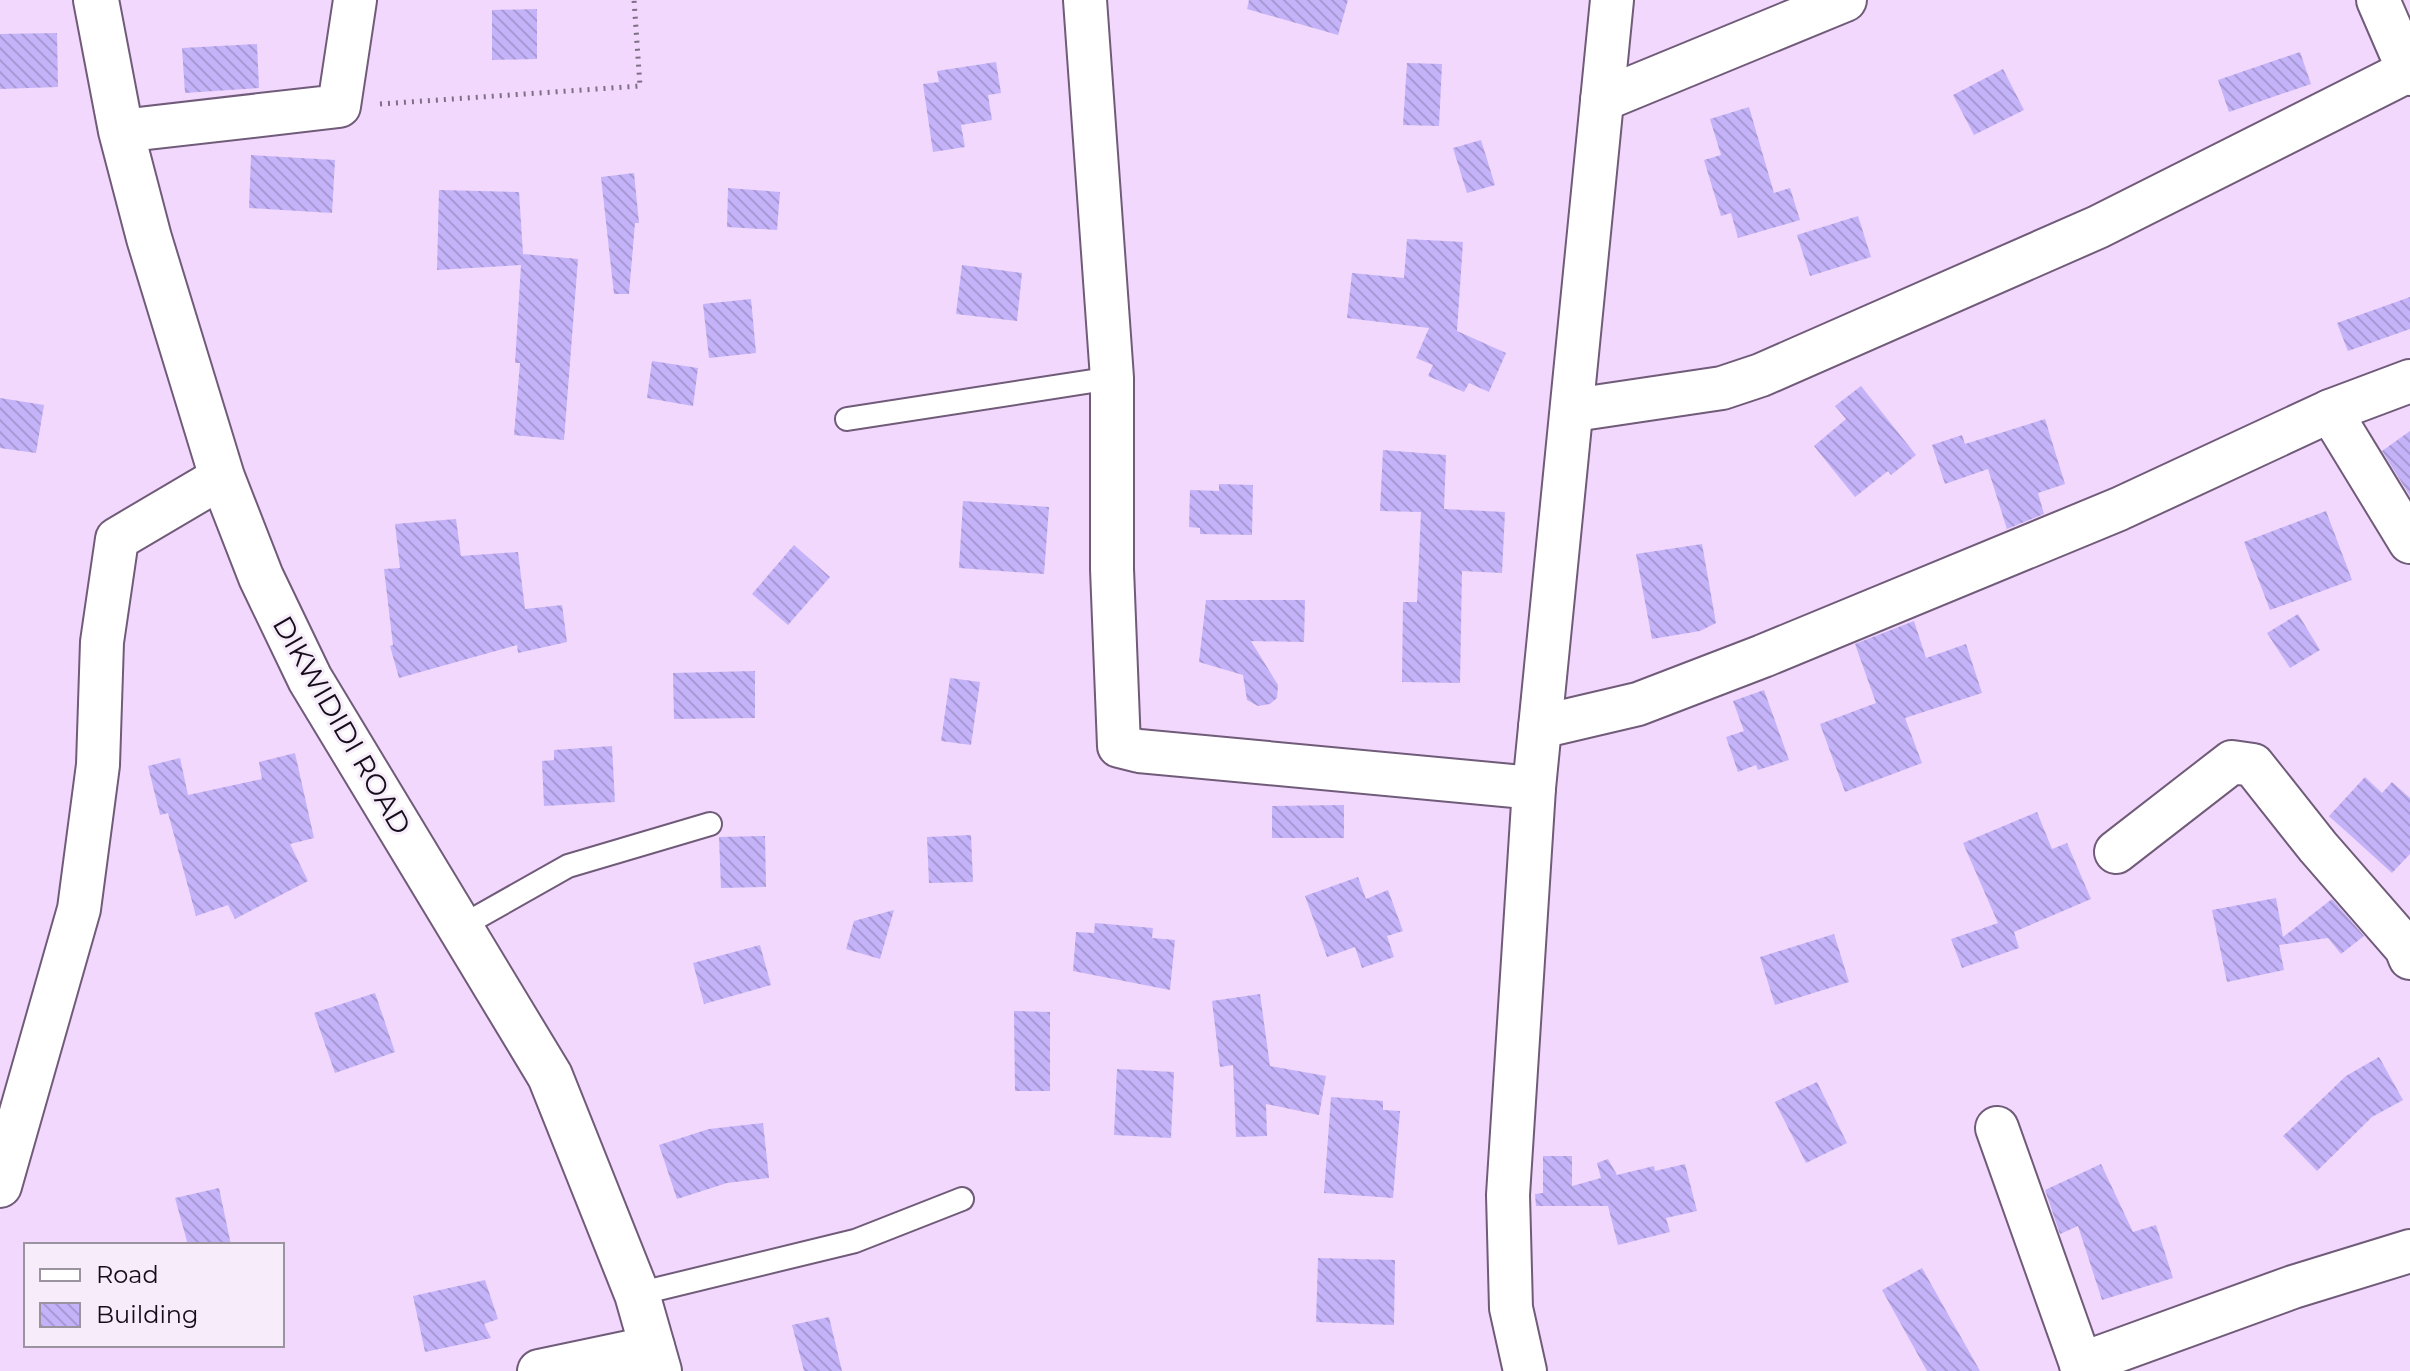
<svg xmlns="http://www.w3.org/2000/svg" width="2410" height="1371" viewBox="0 0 2410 1371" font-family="Montserrat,sans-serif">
<defs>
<pattern id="building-back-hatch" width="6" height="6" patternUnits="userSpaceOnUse" patternTransform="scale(2)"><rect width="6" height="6" fill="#c4b3f9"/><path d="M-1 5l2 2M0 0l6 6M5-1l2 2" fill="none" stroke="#a899d5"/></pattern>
</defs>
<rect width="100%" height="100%" fill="#f1d8fc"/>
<g fill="url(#building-back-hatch)">
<path d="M 1249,0 L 1348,0 L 1338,35 L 1247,9 Z"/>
<path d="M 537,9 L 537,59 L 492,60 L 492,10 Z"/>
<path d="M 57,33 L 58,87 L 0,89 L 0,34 Z"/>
<path d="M 257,44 L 259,88 L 185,93 L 182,48 Z"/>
<path d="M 2300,52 L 2311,84 L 2229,112 L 2218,80 Z"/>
<path d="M 996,62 L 1001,93 L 988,95 L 992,120 L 961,125 L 965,147 L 933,152 L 923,84 L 939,82 L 937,71 Z"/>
<path d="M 1407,63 L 1442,64 L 1439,126 L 1403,125 Z"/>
<path d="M 2003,69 L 2024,110 L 1974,135 L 1953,95 Z"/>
<path d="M 1749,107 L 1774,193 L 1790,188 L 1800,220 L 1738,238 L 1731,213 L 1721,216 L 1704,160 L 1721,155 L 1710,119 Z"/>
<path d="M 1481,140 L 1495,185 L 1467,193 L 1453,148 Z"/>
<path d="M 251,155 L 335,160 L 332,213 L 249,208 Z"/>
<path d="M 634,173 L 639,223 L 635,223 L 629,294 L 614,294 L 601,177 Z"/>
<path d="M 728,188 L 780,192 L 777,230 L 727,227 Z"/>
<path d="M 439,190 L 519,192 L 523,254 L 578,259 L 564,440 L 514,435 L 520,363 L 515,363 L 521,265 L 437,270 Z"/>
<path d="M 1858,216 L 1871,257 L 1810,276 L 1797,235 Z"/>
<path d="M 1407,239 L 1463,242 L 1457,331 L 1506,353 L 1489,392 L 1469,383 L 1464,392 L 1428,376 L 1433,365 L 1416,358 L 1429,328 L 1347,318 L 1352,273 L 1404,278 Z"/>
<path d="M 962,265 L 1022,273 L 1017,321 L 956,314 Z"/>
<path d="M 2410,297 L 2410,329 L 2348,351 L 2337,323 Z"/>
<path d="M 751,299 L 756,353 L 709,358 L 703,304 Z"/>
<path d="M 652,361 L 698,368 L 693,406 L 647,398 Z"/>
<path d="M 1861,386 L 1916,455 L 1891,475 L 1888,471 L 1855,497 L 1814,446 L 1846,419 L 1835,406 Z"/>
<path d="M 0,398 L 44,405 L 36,453 L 0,448 Z"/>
<path d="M 2045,419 L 2065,484 L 2038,493 L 2044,514 L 2007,529 L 1988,469 L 1945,484 L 1932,445 L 1962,435 L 1965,444 Z"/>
<path d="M 2410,431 L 2410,496 L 2382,451 Z"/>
<path d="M 1383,450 L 1446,455 L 1444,509 L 1505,512 L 1502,573 L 1462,571 L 1460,683 L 1402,682 L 1403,602 L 1417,602 L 1421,512 L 1380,511 Z"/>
<path d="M 1219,484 L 1253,485 L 1252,535 L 1200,534 L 1200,528 L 1189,527 L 1190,490 L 1219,491 Z"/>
<path d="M 963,501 L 1049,507 L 1044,574 L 959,568 Z"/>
<path d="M 2326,511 L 2352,580 L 2270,610 L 2244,542 Z"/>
<path d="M 456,519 L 461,556 L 518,552 L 525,609 L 562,605 L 567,642 L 518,653 L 517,645 L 399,678 L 390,646 L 393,645 L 384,569 L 400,568 L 395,524 Z"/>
<path d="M 1702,544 L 1716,623 L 1700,631 L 1652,639 L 1636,554 Z"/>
<path d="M 794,545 L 830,577 L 788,625 L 752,594 Z"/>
<path d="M 1206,600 L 1305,600 L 1304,642 L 1251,641 L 1278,685 L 1277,698 L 1270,704 L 1258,706 L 1247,700 L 1243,675 L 1199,662 Z"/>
<path d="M 2298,614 L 2320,650 L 2290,668 L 2267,633 Z"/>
<path d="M 1914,621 L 1926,658 L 1966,644 L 1982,693 L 1905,718 L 1922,763 L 1845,792 L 1820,724 L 1876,703 L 1855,644 Z"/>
<path d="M 755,671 L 755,718 L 674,719 L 673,673 Z"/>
<path d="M 950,678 L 980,682 L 971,745 L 941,741 Z"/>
<path d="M 1764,690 L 1789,760 L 1758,770 L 1756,765 L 1738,772 L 1726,737 L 1744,731 L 1733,701 Z"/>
<path d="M 612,746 L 615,802 L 544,806 L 542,761 L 554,760 L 554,750 Z"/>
<path d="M 295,753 L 314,838 L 290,844 L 308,881 L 235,919 L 228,905 L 196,916 L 168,813 L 160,815 L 148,766 L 180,758 L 188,795 L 262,779 L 259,762 Z"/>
<path d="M 2365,777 L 2382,793 L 2392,782 L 2410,798 L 2410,854 L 2392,873 L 2329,816 Z"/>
<path d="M 1344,805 L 1344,838 L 1272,838 L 1272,806 Z"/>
<path d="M 2037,812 L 2052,849 L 2067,843 L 2091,899 L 2014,932 L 2019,948 L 1962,968 L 1951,939 L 1998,923 L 1963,843 Z"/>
<path d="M 971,835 L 973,882 L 929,883 L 927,837 Z"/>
<path d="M 765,836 L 766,887 L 721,888 L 719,837 Z"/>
<path d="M 1358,877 L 1366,899 L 1388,890 L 1403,931 L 1387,936 L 1394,957 L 1362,968 L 1355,947 L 1327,957 L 1305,896 Z"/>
<path d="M 2276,898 L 2283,937 L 2332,899 L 2364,936 L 2341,954 L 2328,938 L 2279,945 L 2284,970 L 2227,982 L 2212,910 Z"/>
<path d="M 894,910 L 880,959 L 846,949 L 854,921 Z"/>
<path d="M 1095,923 L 1153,928 L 1152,938 L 1175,940 L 1170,990 L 1073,971 L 1076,932 L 1094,933 Z"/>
<path d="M 1834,934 L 1849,982 L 1775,1005 L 1760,957 Z"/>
<path d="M 760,945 L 771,985 L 704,1004 L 693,963 Z"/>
<path d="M 375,993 L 395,1052 L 335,1073 L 314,1013 Z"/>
<path d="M 1260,994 L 1270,1066 L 1326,1076 L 1319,1115 L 1266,1104 L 1267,1136 L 1236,1137 L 1233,1065 L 1220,1067 L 1212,1001 Z"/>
<path d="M 1014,1011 L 1050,1012 L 1050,1091 L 1015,1091 Z"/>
<path d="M 2379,1057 L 2403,1100 L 2372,1117 L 2317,1171 L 2283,1136 L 2346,1076 Z"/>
<path d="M 1117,1069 L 1174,1072 L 1171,1138 L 1114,1135 Z"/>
<path d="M 1817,1082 L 1847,1143 L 1806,1163 L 1775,1102 Z"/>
<path d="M 1331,1097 L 1383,1101 L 1383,1110 L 1400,1111 L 1393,1198 L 1324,1193 Z"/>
<path d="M 763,1123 L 769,1178 L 727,1183 L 677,1199 L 659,1145 L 709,1129 Z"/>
<path d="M 1543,1156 L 1572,1156 L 1572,1186 L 1601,1178 L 1597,1163 L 1608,1159 L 1617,1175 L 1654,1166 L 1655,1171 L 1685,1164 L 1697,1211 L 1666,1218 L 1670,1232 L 1618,1245 L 1608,1206 L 1536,1206 L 1535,1194 L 1543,1193 Z"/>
<path d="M 2101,1164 L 2133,1232 L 2156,1225 L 2173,1278 L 2102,1300 L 2078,1226 L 2060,1234 L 2045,1190 Z"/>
<path d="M 219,1188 L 231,1245 L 188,1245 L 175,1198 Z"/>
<path d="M 1318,1258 L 1395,1260 L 1394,1325 L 1316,1322 Z"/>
<path d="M 1922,1268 L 1980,1371 L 1927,1371 L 1882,1290 Z"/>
<path d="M 485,1280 L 498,1319 L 484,1324 L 491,1338 L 425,1352 L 413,1296 Z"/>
<path d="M 829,1317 L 842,1371 L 804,1371 L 792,1325 Z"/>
</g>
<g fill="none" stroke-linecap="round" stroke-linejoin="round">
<g stroke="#705b79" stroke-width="26">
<g id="service">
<path d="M 847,419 L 1112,378"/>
<path d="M 460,927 L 568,866 L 710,824"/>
<path d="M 637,1294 L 855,1241 L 962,1199"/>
</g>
</g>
<g stroke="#705b79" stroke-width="46">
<g id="minor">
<path d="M 1085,0 L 1112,378 L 1112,569 L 1119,746 L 1139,751 L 1534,788"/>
<path d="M 2378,0 L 2410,74"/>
<path d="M 1602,100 L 1845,0"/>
<path d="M 121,131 L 339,106 L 355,0"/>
<path d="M 1574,410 L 1722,388 L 1761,375 L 2098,227 L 2410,70"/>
<path d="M 2330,411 L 2410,381"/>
<path d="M 1540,727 L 1638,704 L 1763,656 L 2119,509 L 2330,411 L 2410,542"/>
<path d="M 2116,852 L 2232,762 L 2253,765 L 2318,847 L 2406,948 L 2410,958"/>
<path d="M 1997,1128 L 2081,1364"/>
<path d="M 0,1186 L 79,909 L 98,765 L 102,642 L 117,539 L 222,477"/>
<path d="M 539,1371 L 653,1347"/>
<path d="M 1525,1371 L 1511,1308 L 1508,1195 L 1534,788 L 1612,0"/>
<path d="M 2082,1371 L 2081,1364 L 2293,1287 L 2410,1251"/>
</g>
</g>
<g stroke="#705b79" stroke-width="48">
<path id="tertiary" d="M 96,0 L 121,131 L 149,238 L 222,477 L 261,577 L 310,679 L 550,1076 L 637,1294 L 659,1371"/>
</g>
<path stroke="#7f6f86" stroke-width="5" stroke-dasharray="2 6" stroke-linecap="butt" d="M 380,104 L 640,86 L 634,0"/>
<use href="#service" stroke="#fff" stroke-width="22"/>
<use href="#minor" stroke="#fff" stroke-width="42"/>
<use href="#tertiary" stroke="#fff" stroke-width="44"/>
</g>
<g text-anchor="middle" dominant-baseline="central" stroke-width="6" stroke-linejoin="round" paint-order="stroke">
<g font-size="28" fill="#150d19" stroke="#f6ecfa">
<text transform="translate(342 725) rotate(60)">DIKWIDIDI ROAD</text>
</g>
</g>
<rect x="24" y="1243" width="260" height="104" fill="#f6ecfa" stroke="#9c93a0" stroke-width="2"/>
<rect x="40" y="1269" width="40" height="12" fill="#ffffff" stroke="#9c93a0" stroke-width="2"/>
<text x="96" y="1283" font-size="24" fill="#150d19">Road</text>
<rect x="40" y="1303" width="40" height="24" fill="url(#building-back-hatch)" stroke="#9c93a0" stroke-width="2"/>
<text x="96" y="1323" font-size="24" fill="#150d19">Building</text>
</svg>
